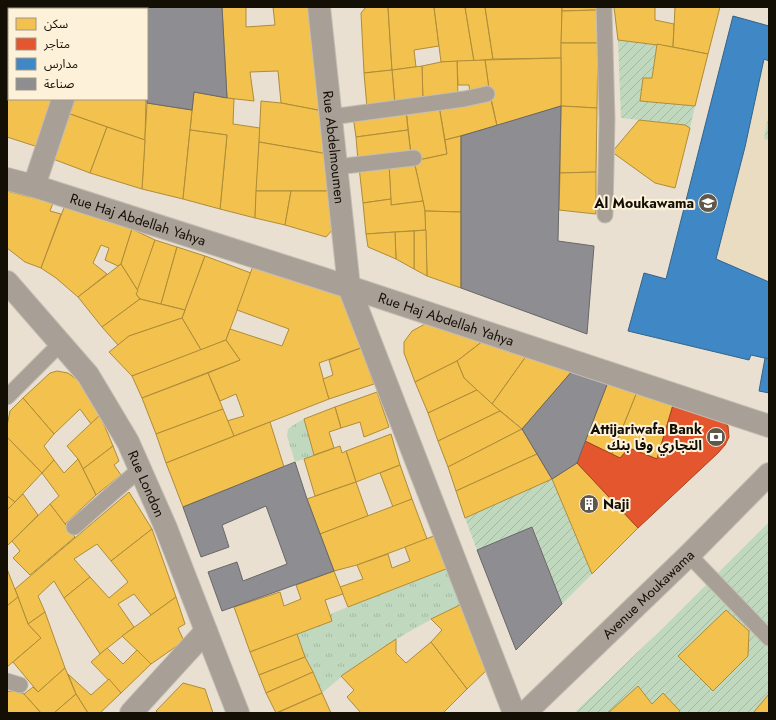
<svg xmlns="http://www.w3.org/2000/svg" width="776" height="720" viewBox="0 0 776 720" font-family="Jost,'Noto Sans Arabic',sans-serif">
<defs>
<pattern id="grass-tufts" width="24" height="20" patternUnits="userSpaceOnUse"><rect width="24" height="20" fill="#c0d9be"/><path d="M3 7l-1-3M5 7V3M7 7l1-3M15 17l-1-3M17 17v-4M19 17l1-3" fill="none" stroke="#a4b9a2"/></pattern>
<pattern id="garden-furrows" width="10" height="10" patternUnits="userSpaceOnUse"><rect width="10" height="10" fill="#c0d9be"/><path d="M-1 1l2-2M0 10L10 0M9 11l2-2" fill="none" stroke="#a4b9a2"/></pattern>
</defs>
<rect width="100%" height="100%" fill="#e9e0d1"/>
<path fill="#eadcc1" d="M 733,16 L 769,26 L 769,359 L 751,355 L 749,360 L 628,331 L 644,273 L 666,279 Z"/>
<g fill="url(#grass-tufts)">
<path d="M 304,419 L 314,455 L 295,462 L 287,436 L 288,429 L 295,424 Z"/>
<path d="M 451,567 L 464,603 C 414,627 364,656 322,693 L 305,657 L 297,634 L 330,614 Z"/>
</g>
<g fill="url(#garden-furrows)">
<path d="M 618,40 L 657,44 L 652,78 L 640,101 L 695,106 L 690,128 L 685,125 L 621,118 Z"/>
<path d="M 769,112 L 769,140 L 764,139 Z"/>
<path d="M 552,479 L 592,574 L 562,604 L 533,527 L 477,550 L 465,518 Z"/>
<path d="M 769,522 L 769,713 L 574,713 L 662,629 Z"/>
</g>
<g fill="#f2c14e" stroke="#af8c38">
<path d="M 7,7 L 27,7 L 27,9 L 9,9 L 9,35 L 7,34 Z"/>
<path d="M 27,7 L 64,7 L 70,9 L 27,9 Z"/>
<path d="M 100,7 L 135,7 L 135,9 L 99,9 Z"/>
<path d="M 222,7 L 246,7 L 246,27 L 275,25 L 273,7 L 311,7 L 323,111 L 281,103 L 278,71 L 250,72 L 254,101 L 227,98 Z"/>
<path d="M 366,7 L 388,7 L 392,70 L 364,73 L 361,13 Z"/>
<path d="M 388,7 L 434,7 L 439,46 L 414,50 L 416,67 L 392,70 Z"/>
<path d="M 434,7 L 465,7 L 474,61 L 441,62 Z"/>
<path d="M 465,7 L 485,7 L 493,59 L 474,61 Z"/>
<path d="M 485,7 L 562,7 L 561,58 L 493,59 Z"/>
<path d="M 562,7 L 597,7 L 597,10 L 562,11 Z"/>
<path d="M 614,7 L 655,7 L 655,20 L 674,24 L 673,47 L 618,40 Z"/>
<path d="M 675,7 L 720,7 L 708,54 L 673,47 Z"/>
<path d="M 597,10 L 598,43 L 561,43 L 562,11 Z"/>
<path d="M 7,34 L 9,35 L 9,61 L 7,67 Z"/>
<path d="M 561,43 L 598,43 L 597,108 L 561,106 Z"/>
<path d="M 657,44 L 708,54 L 695,106 L 640,101 L 643,78 L 652,78 Z"/>
<path d="M 561,58 L 561,106 L 497,126 L 489,89 L 485,60 Z"/>
<path d="M 485,60 L 489,89 L 470,94 L 469,85 L 458,85 L 457,61 Z"/>
<path d="M 9,61 L 9,83 L 7,83 L 7,67 Z"/>
<path d="M 457,61 L 458,97 L 423,102 L 422,66 L 441,62 Z"/>
<path d="M 422,66 L 423,102 L 395,105 L 392,70 Z"/>
<path d="M 392,70 L 395,105 L 367,108 L 364,73 Z"/>
<path d="M 194,92 L 234,99 L 233,124 L 260,128 L 255,218 L 220,209 L 227,135 L 190,130 Z"/>
<path d="M 9,96 L 9,99 L 55,99 L 38,147 L 7,137 L 7,102 Z"/>
<path d="M 490,96 L 497,126 L 445,140 L 439,106 Z"/>
<path d="M 75,99 L 146,99 L 145,140 L 70,114 Z"/>
<path d="M 261,101 L 281,103 L 323,111 L 328,154 L 259,142 Z"/>
<path d="M 147,103 L 192,110 L 183,199 L 142,189 Z"/>
<path d="M 439,106 L 447,154 L 418,160 L 411,155 L 406,110 Z"/>
<path d="M 561,106 L 597,108 L 596,172 L 560,173 Z"/>
<path d="M 406,110 L 408,130 L 356,137 L 353,116 Z"/>
<path d="M 70,114 L 107,127 L 90,173 L 53,159 Z"/>
<path d="M 639,120 L 685,125 L 690,128 L 675,188 L 655,183 L 612,152 Z"/>
<path d="M 107,127 L 145,140 L 142,189 L 90,173 Z"/>
<path d="M 190,130 L 227,135 L 220,209 L 183,199 Z"/>
<path d="M 408,130 L 411,155 L 358,161 L 356,137 Z"/>
<path d="M 461,136 L 461,212 L 425,211 L 414,161 L 447,154 L 445,140 Z"/>
<path d="M 259,142 L 328,154 L 331,191 L 256,191 Z"/>
<path d="M 414,161 L 423,201 L 391,205 L 389,164 Z"/>
<path d="M 389,164 L 391,199 L 363,203 L 359,167 Z"/>
<path d="M 596,172 L 596,214 L 559,210 L 560,173 Z"/>
<path d="M 7,191 L 53,203 L 50,211 L 61,214 L 41,268 L 25,262 L 7,248 Z"/>
<path d="M 256,191 L 291,191 L 285,225 L 255,218 Z"/>
<path d="M 291,191 L 331,191 L 334,228 L 326,237 L 285,225 Z"/>
<path d="M 391,199 L 391,205 L 423,201 L 425,211 L 426,230 L 366,234 L 363,203 Z"/>
<path d="M 65,205 L 132,229 L 121,264 L 118,266 L 105,260 L 109,248 L 101,245 L 93,263 L 107,274 L 78,297 L 56,278 L 41,268 Z"/>
<path d="M 425,211 L 461,212 L 461,288 L 427,276 Z"/>
<path d="M 132,229 L 155,240 L 138,291 L 121,264 Z"/>
<path d="M 426,230 L 427,276 L 414,269 L 414,231 Z"/>
<path d="M 414,231 L 414,269 L 396,259 L 395,232 Z"/>
<path d="M 395,232 L 396,259 L 368,247 L 366,234 Z"/>
<path d="M 155,240 L 177,247 L 161,304 L 140,299 L 136,294 Z"/>
<path d="M 177,247 L 205,256 L 185,310 L 161,304 Z"/>
<path d="M 205,256 L 251,273 L 226,340 L 201,350 L 182,318 Z"/>
<path d="M 254,263 L 346,292 L 366,346 L 319,363 L 329,399 L 234,436 L 227,421 L 244,416 L 236,394 L 220,401 L 208,373 L 240,360 L 226,340 L 230,329 L 282,346 L 289,329 L 237,310 Z"/>
<path d="M 121,264 L 138,291 L 136,294 L 140,299 L 102,327 L 78,297 Z"/>
<path d="M 140,299 L 185,310 L 182,318 L 129,336 L 118,345 L 102,327 Z"/>
<path d="M 182,318 L 201,350 L 132,376 L 109,352 L 129,336 Z"/>
<path d="M 425,324 L 430,324 L 483,341 L 457,361 L 415,382 L 404,353 L 404,342 L 412,331 Z"/>
<path d="M 226,340 L 240,360 L 142,398 L 132,376 Z"/>
<path d="M 483,341 L 527,355 L 492,404 L 464,378 L 457,361 Z"/>
<path d="M 361,348 L 374,384 L 329,399 L 323,379 L 333,375 L 329,360 Z"/>
<path d="M 527,355 L 573,370 L 522,429 L 492,404 Z"/>
<path d="M 457,361 L 464,378 L 477,390 L 428,413 L 415,382 Z"/>
<path d="M 57,371 L 68,373 L 79,381 L 100,415 L 91,424 L 80,409 L 54,434 L 23,398 L 50,373 Z"/>
<path d="M 208,373 L 223,409 L 156,434 L 142,398 Z"/>
<path d="M 608,382 L 637,392 L 612,454 L 585,441 Z"/>
<path d="M 477,390 L 500,411 L 438,441 L 428,413 Z"/>
<path d="M 377,392 L 389,427 L 364,437 L 360,422 L 341,428 L 335,407 Z"/>
<path d="M 637,392 L 673,405 L 657,459 L 629,448 L 620,458 L 612,454 Z"/>
<path d="M 23,398 L 54,434 L 44,446 L 54,460 L 42,473 L 7,437 L 7,426 L 10,411 Z"/>
<path d="M 335,407 L 341,428 L 329,432 L 334,448 L 314,455 L 304,419 Z"/>
<path d="M 223,409 L 234,436 L 166,463 L 156,434 Z"/>
<path d="M 500,411 L 522,429 L 448,467 L 438,441 Z"/>
<path d="M 100,415 L 113,446 L 83,469 L 78,459 L 67,446 Z"/>
<path d="M 270,422 L 284,467 L 183,507 L 166,463 Z"/>
<path d="M 522,429 L 537,454 L 456,491 L 448,467 Z"/>
<path d="M 391,434 L 400,465 L 356,482 L 346,451 Z"/>
<path d="M 7,437 L 42,473 L 15,502 L 7,496 Z"/>
<path d="M 113,446 L 119,461 L 114,465 L 121,475 L 96,495 L 83,469 Z"/>
<path d="M 340,446 L 342,453 L 346,451 L 356,482 L 315,496 L 304,459 Z"/>
<path d="M 537,454 L 552,479 L 465,518 L 456,491 Z"/>
<path d="M 78,459 L 96,495 L 65,524 L 50,504 L 59,496 L 42,473 L 54,460 L 64,473 Z"/>
<path d="M 577,463 L 638,528 L 592,574 L 552,479 Z"/>
<path d="M 400,465 L 412,499 L 393,507 L 380,473 Z"/>
<path d="M 356,482 L 368,516 L 320,534 L 307,499 Z"/>
<path d="M 129,492 L 152,529 L 111,561 L 97,544 L 74,559 L 90,577 L 64,598 L 54,581 L 38,596 L 45,612 L 28,624 L 15,589 Z"/>
<path d="M 23,494 L 38,515 L 7,546 L 7,510 Z"/>
<path d="M 7,496 L 15,502 L 7,510 Z"/>
<path d="M 412,499 L 427,539 L 357,565 L 334,571 L 320,534 Z"/>
<path d="M 50,504 L 75,537 L 30,575 L 13,558 L 20,551 L 12,541 Z"/>
<path d="M 152,529 L 176,597 L 151,615 L 134,594 L 118,604 L 134,627 L 100,654 L 64,598 L 90,577 L 109,598 L 128,582 L 111,561 Z"/>
<path d="M 439,534 L 451,567 L 348,607 L 340,587 L 363,579 L 357,565 L 388,554 L 392,568 L 410,561 L 405,547 Z"/>
<path d="M 7,569 L 18,597 L 7,606 Z"/>
<path d="M 334,571 L 343,594 L 325,600 L 332,621 L 250,652 L 234,607 L 280,592 L 284,606 L 301,599 L 296,585 Z"/>
<path d="M 18,597 L 28,624 L 41,638 L 7,667 L 7,606 Z"/>
<path d="M 176,597 L 185,624 L 178,628 L 184,641 L 151,664 L 122,636 Z"/>
<path d="M 464,603 L 490,667 L 467,689 L 431,642 L 442,630 L 431,619 Z"/>
<path d="M 726,610 L 749,631 L 748,656 L 713,691 L 678,656 Z"/>
<path d="M 45,612 L 65,668 L 38,692 L 13,662 L 41,638 L 28,624 Z"/>
<path d="M 297,634 L 305,657 L 259,675 L 250,652 Z"/>
<path d="M 396,639 L 396,653 L 406,663 L 431,642 L 467,689 L 443,713 L 361,713 L 347,697 L 354,690 L 341,676 Z"/>
<path d="M 107,648 L 123,664 L 137,650 L 151,664 L 121,693 L 91,662 Z"/>
<path d="M 305,657 L 313,672 L 266,693 L 259,675 Z"/>
<path d="M 65,668 L 76,694 L 54,713 L 41,713 L 24,694 L 33,687 L 38,692 Z"/>
<path d="M 313,672 L 322,693 L 276,713 L 266,693 Z"/>
<path d="M 68,674 L 91,695 L 109,679 L 121,693 L 100,713 L 88,713 L 76,694 Z"/>
<path d="M 183,683 L 205,689 L 213,713 L 158,713 L 156,711 Z"/>
<path d="M 638,686 L 652,704 L 663,693 L 680,711 L 679,713 L 608,713 Z"/>
<path d="M 10,691 L 18,691 L 24,694 L 41,713 L 7,713 L 7,692 Z"/>
<path d="M 322,693 L 331,713 L 277,713 Z"/>
<path d="M 76,694 L 88,713 L 54,713 Z"/>
<path d="M 769,694 L 769,713 L 753,713 Z"/>
</g>
<path fill="#e4572e" stroke="#a64122" d="M 673,405 L 722,421 L 728,426 L 729,437 L 725,445 L 718,453 L 638,528 L 577,463 L 585,441 L 620,458 L 629,448 L 657,459 Z"/>
<g fill="#3f88c5" stroke="#32648b">
<path d="M 733,16 L 769,26 L 769,61 L 764,59 L 745,147 L 716,259 L 769,282 L 769,359 L 751,355 L 749,360 L 628,331 L 644,273 L 666,279 Z"/>
<path d="M 765,358 L 769,359 L 769,393 L 759,391 Z"/>
</g>
<g fill="#8d8d92" stroke="#696768">
<path d="M 135,7 L 222,7 L 227,98 L 194,92 L 192,110 L 147,103 L 147,9 L 135,9 Z"/>
<path d="M 561,106 L 558,241 L 594,246 L 587,334 L 461,288 L 461,136 Z"/>
<path d="M 573,370 L 608,382 L 577,463 L 552,479 L 522,429 Z"/>
<path d="M 295,462 L 307,499 L 334,571 L 222,611 L 208,572 L 237,562 L 243,581 L 287,564 L 266,506 L 222,525 L 229,547 L 201,557 L 183,507 Z"/>
<path d="M 532,527 L 562,604 L 516,650 L 477,550 Z"/>
</g>
<g fill="none" stroke-linecap="round" stroke-linejoin="round">
<g stroke="#c5beb2" stroke-width="17">
<g id="service">
<path d="M 604,7 L 607,119 L 605,215"/>
<path d="M 331,117 L 464,99 L 487,94"/>
<path d="M 336,167 L 414,158"/>
<path d="M 7,397 L 61,343"/>
<path d="M 74,527 L 140,469"/>
<path d="M 689,555 L 769,638"/>
<path d="M 7,681 L 20,685"/>
</g>
</g>
<g stroke="#c5beb2" stroke-width="24">
<g id="minor">
<path id="s1" d="M 319,7 L 349,287 L 514,713"/>
<path d="M 88,9 L 89,7"/>
<path id="s2" d="M 7,179 L 34,186 L 349,287 L 769,426"/>
<path d="M 34,186 L 63,99"/>
<path id="s3" d="M 7,282 L 88,375 L 128,442 L 166,528 L 238,713"/>
<path d="M 131,713 L 206,631"/>
<path id="s4" d="M 525,713 L 689,555 L 769,474"/>
</g>
</g>
<use href="#service" stroke="#a89f96" stroke-width="15"/>
<use href="#minor" stroke="#a89f96" stroke-width="22"/>
</g>
<defs>
<g id="school-disc" transform="scale(1)"><circle r="9.5" fill="#5f584c" stroke="#fef1da"/><path d="M0-5L7-2L0 1L-7-2ZM-4 1L0 2.5L4 1V4Q0 6-4 4Z" fill="#fff"/></g>
<g id="bank-disc" transform="scale(1)"><circle r="9.5" fill="#5f584c" stroke="#fef1da"/><path d="M-6-4H6V4H-6ZM0-2.3a2.3 2.3 0 1 0 0 4.6a2.3 2.3 0 1 0 0-4.6Z" fill="#fff"/></g>
<g id="building-disc" transform="scale(1)"><circle r="9.5" fill="#5f584c" stroke="#fef1da"/><path d="M-4-6H4V6H1V3H-1V6H-4ZM-2.5-4.3h1.7v1.8h-1.7ZM.8-4.3h1.7v1.8H.8ZM-2.5-1h1.7V.8h-1.7ZM.8-1h1.7V.8H.8Z" fill="#fff"/></g>
</defs>
<g fill-rule="evenodd">
<use href="#school-disc" x="708" y="203"/>
<use href="#bank-disc" x="716" y="437"/>
<use href="#building-disc" x="589" y="504"/>
</g>
<g text-anchor="middle" dominant-baseline="central" stroke-width="4" stroke-linejoin="round" paint-order="stroke">
<g font-size="14" fill="#140f05" stroke="#fef1da">
<text stroke="none"><textPath href="#s1" startOffset="141">Rue Abdelmoumen</textPath></text>
<text stroke="none"><textPath href="#s2" startOffset="137">Rue Haj Abdellah Yahya</textPath></text>
<text stroke="none"><textPath href="#s2" startOffset="461">Rue Haj Abdellah Yahya</textPath></text>
<text stroke="none"><textPath href="#s3" startOffset="247">Rue London</textPath></text>
<text stroke="none"><textPath href="#s4" startOffset="171">Avenue Moukawama</textPath></text>
</g>
<g font-size="14" font-weight="bold" fill="#140f05" stroke="#fef1da" text-anchor="end">
<text x="694" y="203">Al Moukawama</text>
<text x="702" y="429">Attijariwafa Bank<tspan x="702" dy="16">التجاري وفا بنك</tspan></text>
<text x="603" y="504" text-anchor="start">Naji</text>
</g>
</g>
<rect width="776" height="720" fill="none" stroke="#140f05" stroke-width="16"/>
<rect x="8" y="8" width="140" height="92" fill="#fef1da" stroke="#a09785"/>
<rect x="16" y="18" width="20" height="12" fill="#f2c14e" stroke="#a09785"/>
<text x="44" y="28" font-size="12" fill="#140f05">سكن</text>
<rect x="16" y="38" width="20" height="12" fill="#e4572e" stroke="#a09785"/>
<text x="44" y="48" font-size="12" fill="#140f05">متاجر</text>
<rect x="16" y="58" width="20" height="12" fill="#3f88c5" stroke="#a09785"/>
<text x="44" y="68" font-size="12" fill="#140f05">مدارس</text>
<rect x="16" y="78" width="20" height="12" fill="#8d8d92" stroke="#a09785"/>
<text x="44" y="88" font-size="12" fill="#140f05">صناعة</text>
</svg>
